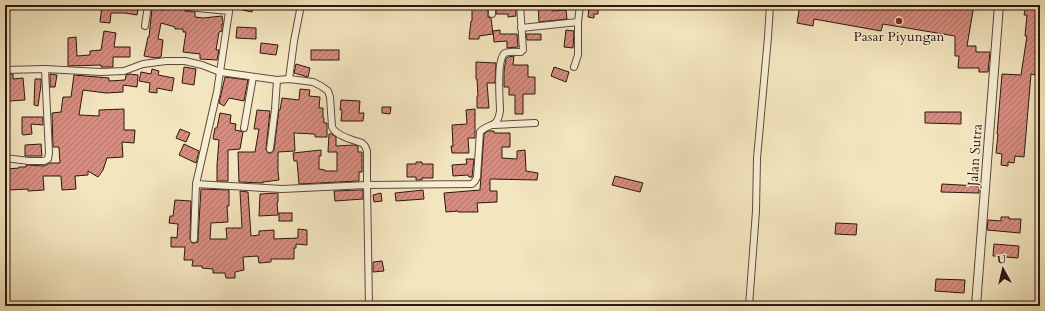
<svg xmlns="http://www.w3.org/2000/svg" width="1045" height="311" viewBox="0 0 1045 311" font-family="Cardo,serif">
<defs>
<pattern id="building-hatch" width="6" height="6" patternUnits="userSpaceOnUse"><rect width="6" height="6" fill="#d68d81"/><path d="M-1 1l2-2M0 6l6-6M5 7l2-2" fill="none" stroke="#ae7268"/></pattern>
</defs>
<rect width="100%" height="100%" fill="#f3e5be"/>
<filter id="stains"><feTurbulence type="fractalNoise" baseFrequency=".005" numOctaves="4"/><feColorMatrix values="0 0 0 0 .2 0 0 0 0 .09 0 0 0 0 .02 0 0 0 .5 -.17"/></filter>
<radialGradient id="worn" r=".72"><stop offset=".6" stop-color="#630" stop-opacity="0"/><stop offset="1" stop-color="#630" stop-opacity=".3"/></radialGradient>
<g fill="url(#building-hatch)" stroke="#2c170c">
<path d="M 102,5 L 139,5 L 137,15 L 125,13 L 111,13 L 110,23 L 100,22 Z"/>
<path d="M 166,5 L 183,5 L 183,8 L 185,11 L 195,12 L 195,17 L 203,18 L 222,16 L 223,22 L 223,24 L 222,24 L 222,31 L 219,32 L 216,50 L 219,50 L 217,60 L 200,59 L 200,54 L 183,52 L 186,32 L 183,32 L 183,29 L 175,29 L 175,27 L 161,23 L 158,39 L 163,40 L 161,57 L 155,58 L 144,56 L 148,37 L 149,37 L 152,9 L 165,10 Z"/>
<path d="M 243,5 L 254,5 L 252,12 L 242,10 Z"/>
<path d="M 496,5 L 516,5 L 516,16 L 508,17 L 508,14 L 496,14 Z"/>
<path d="M 538,5 L 551,5 L 552,11 L 566,10 L 567,19 L 539,22 Z"/>
<path d="M 800,5 L 974,5 L 967,46 L 976,46 L 976,52 L 990,52 L 988,72 L 979,72 L 979,68 L 958,68 L 959,56 L 955,56 L 955,36 L 883,24 L 881,31 L 814,19 L 813,26 L 797,23 Z"/>
<path d="M 1026,5 L 1040,5 L 1040,20 L 1036,48 L 1039,48 L 1035,75 L 1031,74 L 1024,157 L 1015,156 L 1014,163 L 1008,162 L 1008,166 L 1001,165 L 1002,154 L 996,153 L 998,134 L 997,134 L 1002,74 L 1021,75 L 1027,36 L 1025,36 L 1027,15 L 1024,15 Z"/>
<path d="M 472,6 L 488,6 L 488,17 L 491,18 L 493,34 L 479,36 L 479,39 L 469,39 L 471,21 L 472,21 Z"/>
<path d="M 589,7 L 598,8 L 598,14 L 594,14 L 594,18 L 588,17 Z"/>
<path d="M 237,27 L 256,28 L 256,39 L 236,38 Z"/>
<path d="M 500,30 L 500,34 L 517,34 L 518,47 L 507,48 L 507,41 L 494,42 L 493,31 Z"/>
<path d="M 566,30 L 574,31 L 573,48 L 564,47 Z"/>
<path d="M 104,31 L 116,33 L 114,47 L 130,47 L 130,57 L 113,57 L 113,67 L 101,67 L 101,65 L 68,66 L 68,38 L 76,37 L 77,56 L 90,55 L 90,51 L 101,50 Z"/>
<path d="M 526,34 L 541,34 L 541,40 L 527,40 Z"/>
<path d="M 261,43 L 278,45 L 276,55 L 260,53 Z"/>
<rect x="311" y="50" width="28" height="10"/>
<path d="M 514,56 L 513,65 L 528,65 L 528,77 L 535,77 L 535,94 L 523,94 L 523,114 L 515,114 L 515,95 L 509,95 L 509,87 L 504,87 L 504,71 L 506,59 L 508,57 Z"/>
<path d="M 476,62 L 496,63 L 495,83 L 487,83 L 489,108 L 477,108 L 477,96 L 478,96 L 477,79 L 476,79 Z"/>
<path d="M 296,64 L 310,68 L 308,77 L 294,73 Z"/>
<path d="M 184,67 L 196,69 L 194,85 L 182,83 Z"/>
<path d="M 554,67 L 569,72 L 566,82 L 551,76 Z"/>
<path d="M 152,69 L 159,71 L 158,75 L 174,78 L 172,91 L 157,88 L 157,93 L 149,92 L 150,83 L 139,81 L 141,72 L 151,74 Z"/>
<path d="M 6,74 L 13,74 L 13,79 L 23,78 L 25,100 L 9,101 L 9,89 L 5,89 Z"/>
<path d="M 50,74 L 57,75 L 55,87 L 50,87 Z"/>
<path d="M 129,74 L 138,75 L 137,87 L 123,85 L 123,92 L 106,93 L 83,90 L 79,115 L 99,116 L 99,110 L 124,109 L 124,130 L 135,130 L 134,143 L 122,142 L 123,157 L 107,158 L 103,170 L 98,177 L 88,171 L 88,175 L 75,176 L 76,189 L 62,190 L 61,176 L 43,176 L 44,190 L 28,191 L 28,189 L 9,190 L 7,169 L 19,168 L 19,167 L 26,167 L 26,165 L 44,166 L 50,163 L 60,163 L 59,148 L 59,147 L 53,147 L 52,113 L 61,112 L 63,97 L 71,97 L 74,75 L 109,78 L 109,81 L 125,80 L 126,75 Z"/>
<path d="M 225,77 L 248,80 L 244,101 L 229,98 L 224,106 L 219,103 Z"/>
<path d="M 35,79 L 41,79 L 41,85 L 38,106 L 34,105 Z"/>
<path d="M 300,89 L 310,90 L 309,96 L 320,97 L 319,108 L 323,108 L 323,118 L 324,118 L 324,123 L 327,123 L 327,137 L 315,137 L 315,134 L 294,133 L 295,151 L 278,152 L 278,172 L 279,180 L 263,182 L 263,183 L 239,182 L 238,152 L 255,152 L 259,129 L 254,129 L 257,110 L 270,111 L 266,149 L 268,153 L 271,153 L 274,150 L 279,110 L 280,110 L 282,98 L 299,100 Z"/>
<path d="M 341,100 L 360,101 L 359,113 L 364,113 L 363,121 L 341,121 L 342,110 L 340,110 Z"/>
<path d="M 382,107 L 391,107 L 390,114 L 382,113 Z"/>
<path d="M 475,109 L 475,138 L 468,138 L 469,153 L 452,153 L 451,146 L 453,146 L 452,125 L 467,124 L 466,110 Z"/>
<path d="M 925,112 L 961,112 L 961,124 L 925,123 Z"/>
<path d="M 220,113 L 231,115 L 230,123 L 236,124 L 235,130 L 240,131 L 243,132 L 240,149 L 228,150 L 228,181 L 217,181 L 217,165 L 219,140 L 213,139 L 215,128 L 217,128 Z"/>
<path d="M 22,117 L 43,117 L 43,125 L 31,124 L 32,134 L 23,135 L 22,134 Z"/>
<path d="M 180,129 L 190,133 L 186,142 L 176,138 Z"/>
<path d="M 488,131 L 494,131 L 494,133 L 510,133 L 510,147 L 502,147 L 502,158 L 517,159 L 517,151 L 525,150 L 526,171 L 538,173 L 537,180 L 490,179 L 490,191 L 497,191 L 497,202 L 477,203 L 478,212 L 458,212 L 458,211 L 446,212 L 444,193 L 480,190 L 484,134 Z"/>
<path d="M 329,134 L 332,134 L 336,137 L 336,146 L 354,145 L 358,146 L 358,152 L 362,152 L 362,172 L 359,172 L 359,181 L 299,184 L 297,161 L 294,161 L 293,153 L 321,150 L 321,156 L 319,156 L 319,169 L 325,170 L 325,171 L 337,171 L 337,152 L 328,152 Z"/>
<path d="M 41,144 L 42,156 L 25,156 L 25,145 Z"/>
<path d="M 184,144 L 199,151 L 196,163 L 179,155 Z"/>
<path d="M 466,159 L 474,159 L 472,177 L 469,177 L 468,175 L 453,176 L 452,165 L 467,164 Z"/>
<path d="M 416,162 L 422,162 L 422,164 L 433,164 L 433,178 L 422,178 L 422,180 L 416,180 L 416,177 L 407,177 L 407,164 L 416,164 Z"/>
<path d="M 615,176 L 643,183 L 640,192 L 612,185 Z"/>
<path d="M 942,184 L 979,186 L 979,193 L 941,192 Z"/>
<path d="M 201,189 L 229,190 L 229,206 L 227,206 L 228,222 L 211,223 L 210,239 L 227,239 L 226,228 L 242,228 L 240,191 L 248,192 L 251,236 L 259,235 L 259,231 L 274,230 L 274,239 L 298,238 L 298,229 L 307,230 L 307,245 L 296,244 L 296,248 L 294,248 L 294,259 L 271,259 L 271,262 L 259,263 L 258,256 L 243,257 L 244,270 L 235,272 L 235,278 L 226,278 L 225,273 L 213,273 L 213,269 L 202,268 L 202,266 L 192,266 L 193,260 L 184,260 L 185,247 L 171,247 L 171,237 L 177,238 L 178,224 L 169,223 L 170,216 L 173,216 L 175,200 L 191,201 L 190,239 L 192,243 L 194,243 L 198,242 L 198,239 Z"/>
<path d="M 360,190 L 363,190 L 363,199 L 335,201 L 334,191 Z"/>
<path d="M 423,190 L 424,199 L 396,201 L 395,193 Z"/>
<path d="M 278,193 L 278,202 L 277,202 L 278,215 L 259,216 L 260,194 Z"/>
<path d="M 381,193 L 382,201 L 374,202 L 373,195 Z"/>
<rect x="279" y="213" width="13" height="8"/>
<path d="M 1001,217 L 1009,217 L 1009,219 L 1021,219 L 1020,233 L 987,230 L 988,220 L 1001,221 Z"/>
<path d="M 836,223 L 857,224 L 856,235 L 835,234 Z"/>
<path d="M 994,244 L 1019,246 L 1018,258 L 993,256 Z"/>
<path d="M 382,261 L 384,271 L 373,272 L 373,262 Z"/>
<path d="M 936,279 L 965,280 L 964,293 L 935,291 Z"/>
</g>
<g fill="none" stroke-linecap="round" stroke-linejoin="round">
<g stroke="#5e4a38" stroke-width="8">
<g id="minor">
<path d="M 230,5 L 217,92 L 196,184 L 282,189 L 367,185 L 369,306"/>
<path d="M 187,7 L 229,11"/>
<path d="M 492,14 L 492,5"/>
<path d="M 145,26 L 148,5"/>
<path d="M 521,28 L 578,22 L 580,5"/>
<path d="M 574,67 L 578,55 L 578,22"/>
<path d="M 5,70 L 45,69 L 101,72 L 124,71 L 143,64 L 166,61 L 185,61 L 202,65 L 220,72 L 277,80 L 289,79 L 313,82 L 321,86 L 328,91 L 330,97 L 332,127 C 336,136 353,140 362,143 L 365,146 L 367,151 L 367,185 L 472,184 L 475,181 L 477,177 L 480,132 C 489,122 497,130 500,111 C 500,100 496,59 505,53 C 509,51 516,52 521,52 L 523,50 L 520,5"/>
<path d="M 289,79 L 294,41 L 301,5"/>
<path d="M 494,125 L 535,123"/>
<path d="M 244,128 L 253,77"/>
<path d="M 270,149 L 275,109 L 277,80"/>
<path d="M 5,158 L 29,161 L 44,161 L 48,159 L 49,153 L 45,69"/>
<path d="M 194,239 L 196,184"/>
<path d="M 749,306 L 756,211 L 757,158 L 768,37 L 770,5"/>
</g>
</g>
<g stroke="#5e4a38" stroke-width="10">
<path id="tertiary" d="M 976,306 L 999,5"/>
</g>
<use href="#minor" stroke="#f7eed5" stroke-width="6"/>
<use href="#tertiary" stroke="#f7eed5" stroke-width="8"/>
</g>
<circle fill="#8f2418" stroke="#f7eed5" stroke-width="1.5" cx="899" cy="21" r="4"/>
<g text-anchor="middle" dominant-baseline="central" stroke-width="3" stroke-linejoin="round" paint-order="stroke">
<g font-size="14" fill="#2c170c" stroke="#f7eed5">
<text x="899" y="36">Pasar Piyungan</text>
</g>
<g font-size="14" fill="#2c170c" stroke="#f7eed5">
<text transform="translate(975 155) rotate(-86)">Jalan Sutra</text>
</g>
</g>
<rect width="1045" height="311" fill="none" stroke="#f3e5be" stroke-width="20"/>
<rect x="6" y="6" width="1033" height="299" fill="none" stroke="#2c170c" stroke-width="2"/>
<rect x="10" y="10" width="1025" height="291" fill="none" stroke="#2c170c"/>
<g transform="translate(1003 269) rotate(352)" stroke="#f7eed5" stroke-width="3" paint-order="stroke">
<path d="M0-3L7 15L0 10L-7 15Z" fill="#2c170c"/>
<text y="-6" font-size="11" font-weight="bold" text-anchor="middle" fill="#2c170c">U</text>
</g>
<rect width="100%" height="100%" filter="url(#stains)"/>
<rect width="100%" height="100%" fill="url(#worn)"/>
</svg>
